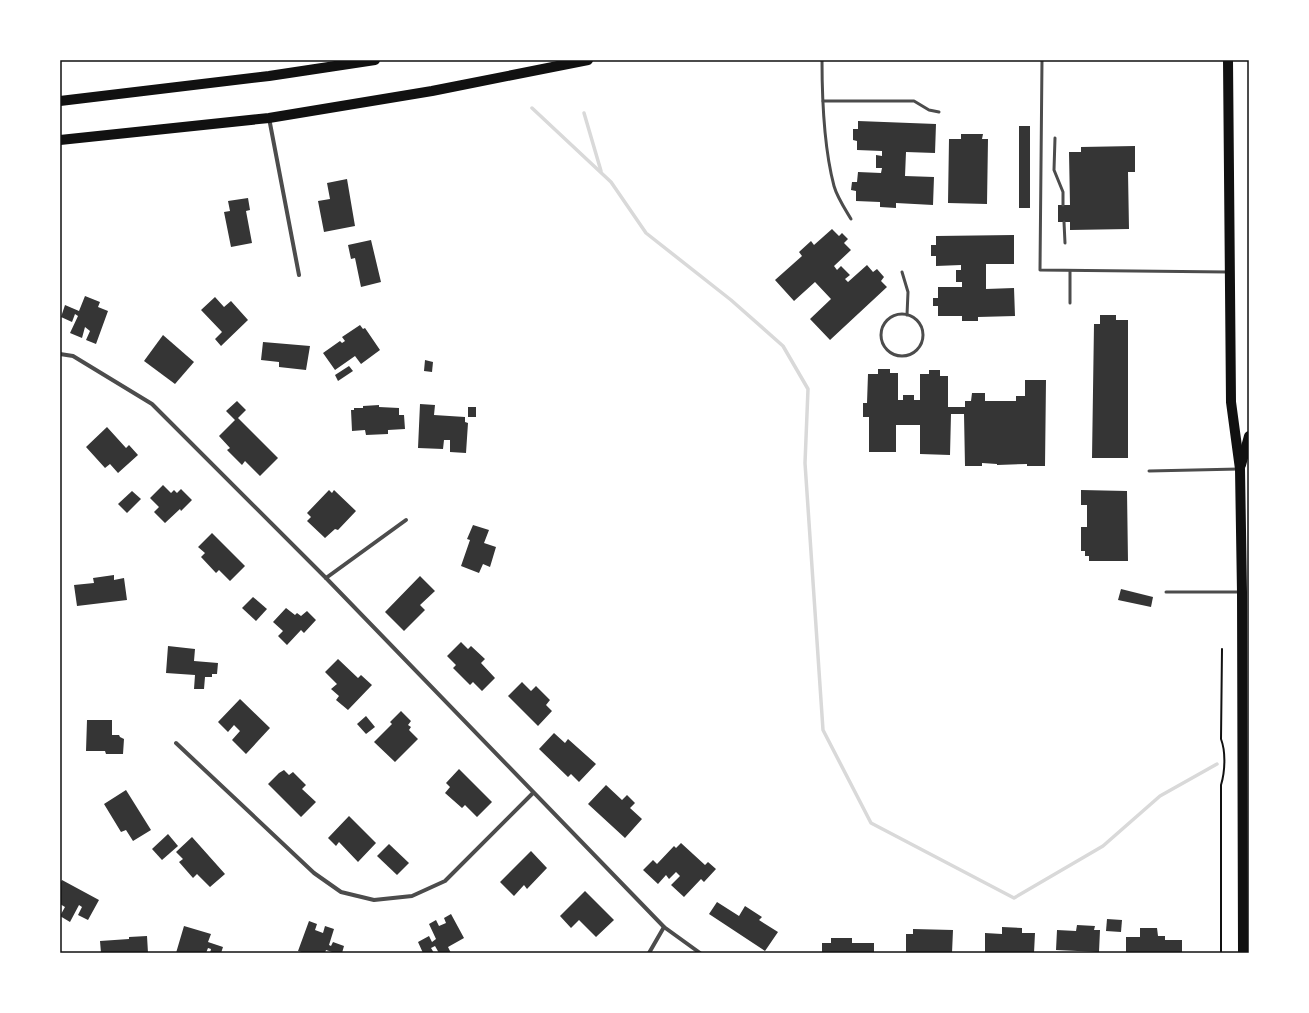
<svg xmlns="http://www.w3.org/2000/svg" width="1309" height="1013" viewBox="0 0 1309 1013" font-family="'DejaVu Sans',sans-serif">
<rect width="100%" height="100%" fill="#fff"/>
<g fill="none" stroke-linecap="round" stroke-linejoin="round">
<g stroke="#d9d9d9" stroke-width="3.5">
<path d="M 532,108 L 611,182 L 646,233 L 731,300 L 783,346 L 808,389 L 805,463 L 823,730 L 871,823 L 1014,898 L 1103,846 L 1160,796 L 1217,764"/>
<path d="M 584,113 L 601,171"/>
</g>
</g>
<g fill="#353535">
<path d="M 858,121 L 936,124 L 935,153 L 906,152 L 905,176 L 934,177 L 933,205 L 896,203 L 896,208 L 880,207 L 880,202 L 856,201 L 856,191 L 851,190 L 852,182 L 857,182 L 858,172 L 881,173 L 882,168 L 876,168 L 876,155 L 882,156 L 882,151 L 857,150 L 857,141 L 853,140 L 853,129 L 858,129 Z"/>
<rect x="1019" y="126" width="11" height="82"/>
<path d="M 961,134 L 983,134 L 982,139 L 988,139 L 987,204 L 948,203 L 949,139 L 961,139 Z"/>
<path d="M 1135,146 L 1135,172 L 1128,172 L 1129,229 L 1070,230 L 1070,222 L 1058,222 L 1058,205 L 1070,205 L 1069,152 L 1081,152 L 1081,147 Z"/>
<path d="M 347,179 L 355,226 L 324,232 L 318,201 L 330,199 L 327,183 Z"/>
<path d="M 248,198 L 250,210 L 246,211 L 252,243 L 231,247 L 224,212 L 230,211 L 228,201 Z"/>
<path d="M 832,229 L 839,236 L 842,233 L 848,239 L 844,243 L 851,250 L 834,266 L 837,270 L 841,266 L 850,275 L 845,279 L 848,282 L 867,265 L 873,272 L 877,269 L 884,277 L 881,281 L 887,287 L 830,340 L 810,319 L 831,299 L 815,282 L 794,301 L 775,280 L 802,256 L 799,252 L 811,241 L 814,245 Z"/>
<path d="M 1014,235 L 1014,264 L 986,264 L 986,289 L 1014,288 L 1015,316 L 978,317 L 978,321 L 962,321 L 962,316 L 938,316 L 938,306 L 933,306 L 933,298 L 938,298 L 938,287 L 962,287 L 962,282 L 956,282 L 956,270 L 961,270 L 961,265 L 936,266 L 936,256 L 931,256 L 931,245 L 936,245 L 936,236 Z"/>
<path d="M 371,240 L 381,282 L 361,287 L 355,258 L 351,259 L 348,245 Z"/>
<path d="M 85,296 L 100,302 L 98,307 L 108,311 L 96,344 L 86,340 L 90,331 L 85,327 L 82,338 L 70,333 L 78,316 L 75,314 L 72,322 L 61,317 L 65,305 L 79,311 Z"/>
<path d="M 215,297 L 224,307 L 231,301 L 248,320 L 221,346 L 215,339 L 222,332 L 201,310 Z"/>
<path d="M 1100,315 L 1116,315 L 1116,320 L 1128,320 L 1128,458 L 1092,458 L 1094,324 L 1100,324 Z"/>
<path d="M 360,325 L 363,329 L 365,328 L 380,350 L 361,364 L 355,356 L 335,370 L 323,353 L 340,341 L 342,343 L 345,341 L 342,337 Z"/>
<path d="M 163,335 L 194,362 L 175,384 L 144,361 Z"/>
<path d="M 263,342 L 310,346 L 306,370 L 279,367 L 279,362 L 261,360 Z"/>
<path d="M 425,360 L 433,362 L 432,372 L 424,371 Z"/>
<path d="M 349,366 L 353,371 L 338,381 L 335,375 Z"/>
<path d="M 878,369 L 890,369 L 890,373 L 898,373 L 898,400 L 903,400 L 903,395 L 914,395 L 914,400 L 920,400 L 920,374 L 929,374 L 929,370 L 940,370 L 940,376 L 948,376 L 948,407 L 965,407 L 965,401 L 971,401 L 972,393 L 985,393 L 985,401 L 1016,401 L 1016,396 L 1025,396 L 1025,380 L 1046,380 L 1045,466 L 1027,466 L 1027,464 L 997,465 L 997,464 L 982,463 L 982,466 L 965,466 L 964,414 L 951,414 L 950,455 L 920,454 L 920,425 L 896,425 L 896,452 L 869,452 L 869,417 L 863,417 L 863,403 L 867,403 L 868,374 L 878,374 Z"/>
<path d="M 237,401 L 246,410 L 238,418 L 278,458 L 260,476 L 245,461 L 242,465 L 227,450 L 230,448 L 219,436 L 235,420 L 226,411 Z"/>
<path d="M 420,404 L 435,405 L 434,415 L 465,417 L 465,422 L 468,423 L 466,453 L 450,452 L 450,440 L 444,440 L 443,449 L 418,448 Z"/>
<path d="M 379,405 L 379,407 L 399,408 L 399,415 L 404,415 L 405,429 L 388,430 L 388,434 L 366,435 L 365,430 L 352,431 L 351,410 L 354,410 L 354,408 L 363,408 L 363,406 Z"/>
<rect x="468" y="407" width="8" height="10"/>
<path d="M 107,427 L 126,448 L 129,445 L 138,455 L 118,473 L 110,464 L 105,468 L 86,447 Z"/>
<path d="M 163,485 L 171,493 L 174,490 L 177,493 L 181,489 L 192,500 L 181,511 L 180,509 L 165,523 L 154,512 L 159,507 L 150,498 Z"/>
<path d="M 329,490 L 332,493 L 334,490 L 356,511 L 338,530 L 335,529 L 325,538 L 307,521 L 311,517 L 307,513 Z"/>
<path d="M 1081,490 L 1127,491 L 1128,561 L 1089,561 L 1089,556 L 1085,556 L 1085,551 L 1081,551 L 1081,527 L 1087,527 L 1087,505 L 1081,505 Z"/>
<path d="M 132,491 L 141,499 L 127,513 L 118,504 Z"/>
<path d="M 473,525 L 489,530 L 484,543 L 496,547 L 490,567 L 483,564 L 479,573 L 461,566 L 470,540 L 467,539 Z"/>
<path d="M 212,533 L 245,566 L 230,581 L 219,570 L 216,573 L 201,557 L 205,553 L 198,547 Z"/>
<path d="M 114,575 L 114,580 L 124,578 L 127,600 L 77,606 L 74,585 L 94,583 L 93,578 Z"/>
<path d="M 420,576 L 435,591 L 420,605 L 425,610 L 404,631 L 385,612 Z"/>
<path d="M 1121,589 L 1153,597 L 1151,607 L 1118,600 Z"/>
<path d="M 253,597 L 267,609 L 256,621 L 242,608 Z"/>
<path d="M 286,608 L 295,615 L 297,613 L 301,616 L 307,611 L 316,620 L 304,633 L 301,630 L 287,645 L 278,636 L 283,631 L 273,622 Z"/>
<path d="M 461,642 L 468,649 L 471,646 L 485,659 L 481,663 L 495,678 L 482,691 L 473,682 L 470,685 L 453,668 L 456,665 L 447,656 Z"/>
<path d="M 168,646 L 195,649 L 194,661 L 218,663 L 217,674 L 212,674 L 212,677 L 205,677 L 204,689 L 194,689 L 195,675 L 166,673 Z"/>
<path d="M 338,659 L 358,678 L 361,675 L 372,685 L 348,710 L 336,700 L 339,696 L 331,689 L 337,684 L 325,672 Z"/>
<path d="M 522,682 L 531,691 L 536,686 L 550,700 L 546,705 L 552,711 L 538,726 L 508,696 Z"/>
<path d="M 240,699 L 270,728 L 246,754 L 232,740 L 240,731 L 234,725 L 228,732 L 218,722 Z"/>
<path d="M 401,711 L 411,721 L 408,725 L 411,727 L 409,730 L 418,739 L 395,762 L 374,742 L 392,724 L 390,722 Z"/>
<path d="M 366,716 L 375,727 L 366,734 L 357,724 Z"/>
<path d="M 87,720 L 112,720 L 112,735 L 119,735 L 120,737 L 124,739 L 123,754 L 106,754 L 105,751 L 86,751 Z"/>
<path d="M 554,733 L 565,743 L 568,739 L 596,764 L 579,782 L 571,774 L 568,777 L 539,749 Z"/>
<path d="M 459,769 L 492,802 L 477,817 L 465,805 L 462,808 L 445,793 L 450,787 L 446,783 Z"/>
<path d="M 284,770 L 289,775 L 293,772 L 306,785 L 302,789 L 316,802 L 301,817 L 268,784 L 279,773 Z"/>
<path d="M 606,785 L 622,800 L 627,795 L 635,803 L 630,808 L 642,819 L 625,838 L 588,804 Z"/>
<path d="M 126,790 L 151,830 L 133,841 L 126,830 L 121,832 L 104,804 Z"/>
<path d="M 349,816 L 376,843 L 358,862 L 339,842 L 336,846 L 328,838 Z"/>
<path d="M 168,834 L 178,846 L 162,860 L 152,849 Z"/>
<path d="M 192,837 L 225,874 L 210,887 L 197,874 L 193,878 L 179,862 L 183,859 L 176,852 Z"/>
<path d="M 681,843 L 705,865 L 708,862 L 716,869 L 704,882 L 701,879 L 684,897 L 671,885 L 680,876 L 676,872 L 669,879 L 666,875 L 658,884 L 643,870 L 653,860 L 657,864 L 674,846 L 676,848 Z"/>
<path d="M 389,844 L 409,863 L 397,875 L 377,856 Z"/>
<path d="M 531,851 L 547,868 L 527,889 L 524,885 L 514,896 L 500,882 Z"/>
<path d="M 62,880 L 99,900 L 88,920 L 78,915 L 82,907 L 79,905 L 70,922 L 60,916 L 65,907 L 60,904 L 60,884 Z"/>
<path d="M 585,891 L 614,920 L 596,937 L 579,920 L 571,928 L 560,916 Z"/>
<path d="M 717,902 L 739,916 L 745,906 L 762,917 L 759,920 L 778,932 L 765,951 L 709,914 Z"/>
<path d="M 451,914 L 464,938 L 448,947 L 451,953 L 439,953 L 435,946 L 431,948 L 434,953 L 423,953 L 418,942 L 429,936 L 432,942 L 436,939 L 429,924 L 436,920 L 439,926 L 446,923 L 444,918 Z"/>
<path d="M 1107,919 L 1122,920 L 1121,932 L 1106,931 Z"/>
<path d="M 309,921 L 317,924 L 315,930 L 323,933 L 325,926 L 334,929 L 329,945 L 331,946 L 333,942 L 344,946 L 342,953 L 335,953 L 326,950 L 325,953 L 305,953 L 298,951 Z"/>
<path d="M 1077,925 L 1095,926 L 1094,930 L 1100,930 L 1099,952 L 1056,950 L 1057,930 L 1076,931 Z"/>
<path d="M 184,926 L 211,934 L 208,942 L 223,947 L 221,953 L 210,953 L 211,949 L 208,948 L 206,953 L 176,953 Z"/>
<path d="M 1002,927 L 1022,928 L 1022,933 L 1035,933 L 1034,953 L 985,953 L 985,933 L 1002,934 Z"/>
<path d="M 1140,928 L 1157,928 L 1158,936 L 1165,936 L 1165,940 L 1182,940 L 1182,953 L 1126,953 L 1126,937 L 1140,937 Z"/>
<path d="M 913,929 L 953,930 L 952,953 L 906,953 L 906,934 L 913,934 Z"/>
<path d="M 147,936 L 148,953 L 101,953 L 100,941 L 129,939 L 129,937 Z"/>
<path d="M 831,938 L 852,938 L 852,943 L 874,943 L 874,953 L 822,953 L 822,943 L 831,943 Z"/>
</g>
<g fill="none" stroke-linecap="round" stroke-linejoin="round">
<path stroke="#111" stroke-width="2" d="M 1221,953 L 1221,785 C 1225,772 1226,752 1221,739 L 1222,649"/>
<g stroke="#4c4c4c" stroke-width="3">
<path d="M 822,60 C 822,100 824,148 834,186 C 837,197 845,209 851,219"/>
<path d="M 1042,60 L 1040,270 L 1228,272"/>
<path d="M 823,101 L 914,101 L 929,110 L 939,112"/>
<path d="M 1055,138 L 1054,170 L 1063,192 L 1063,205"/>
<path d="M 1064,222 L 1065,243"/>
<path d="M 902,272 L 908,292 L 907,315"/>
<path d="M 1070,303 L 1070,271"/>
<circle cx="902" cy="335" r="21"/>
<path d="M 1149,471 L 1239,469"/>
<path d="M 1166,592 L 1241,592"/>
</g>
<g stroke="#4c4c4c" stroke-width="4">
<path d="M 269,118 L 299,275"/>
<path d="M 60,354 L 73,356 L 152,404 L 326,578 L 664,927 L 700,953"/>
<path d="M 326,578 L 406,520"/>
<path d="M 176,743 L 314,873 L 341,892 L 374,900 L 412,896 L 445,881 L 533,793"/>
<path d="M 649,953 L 664,927"/>
</g>
<g stroke="#111" stroke-width="10">
<path d="M 1228,60 L 1231,402 L 1240,469 L 1242,592 L 1243,953"/>
<path d="M 60,101 L 269,76 L 375,60"/>
<path d="M 60,140 L 269,118 L 432,91 L 588,60"/>
<path d="M 1241,465 L 1249,436"/>
</g>
</g>
<rect width="1309" height="1013" fill="none" stroke="#ffffff" stroke-width="122"/>
<rect x="61" y="61" width="1187" height="891" fill="none" stroke="#111" stroke-width="1.5"/>
</svg>
